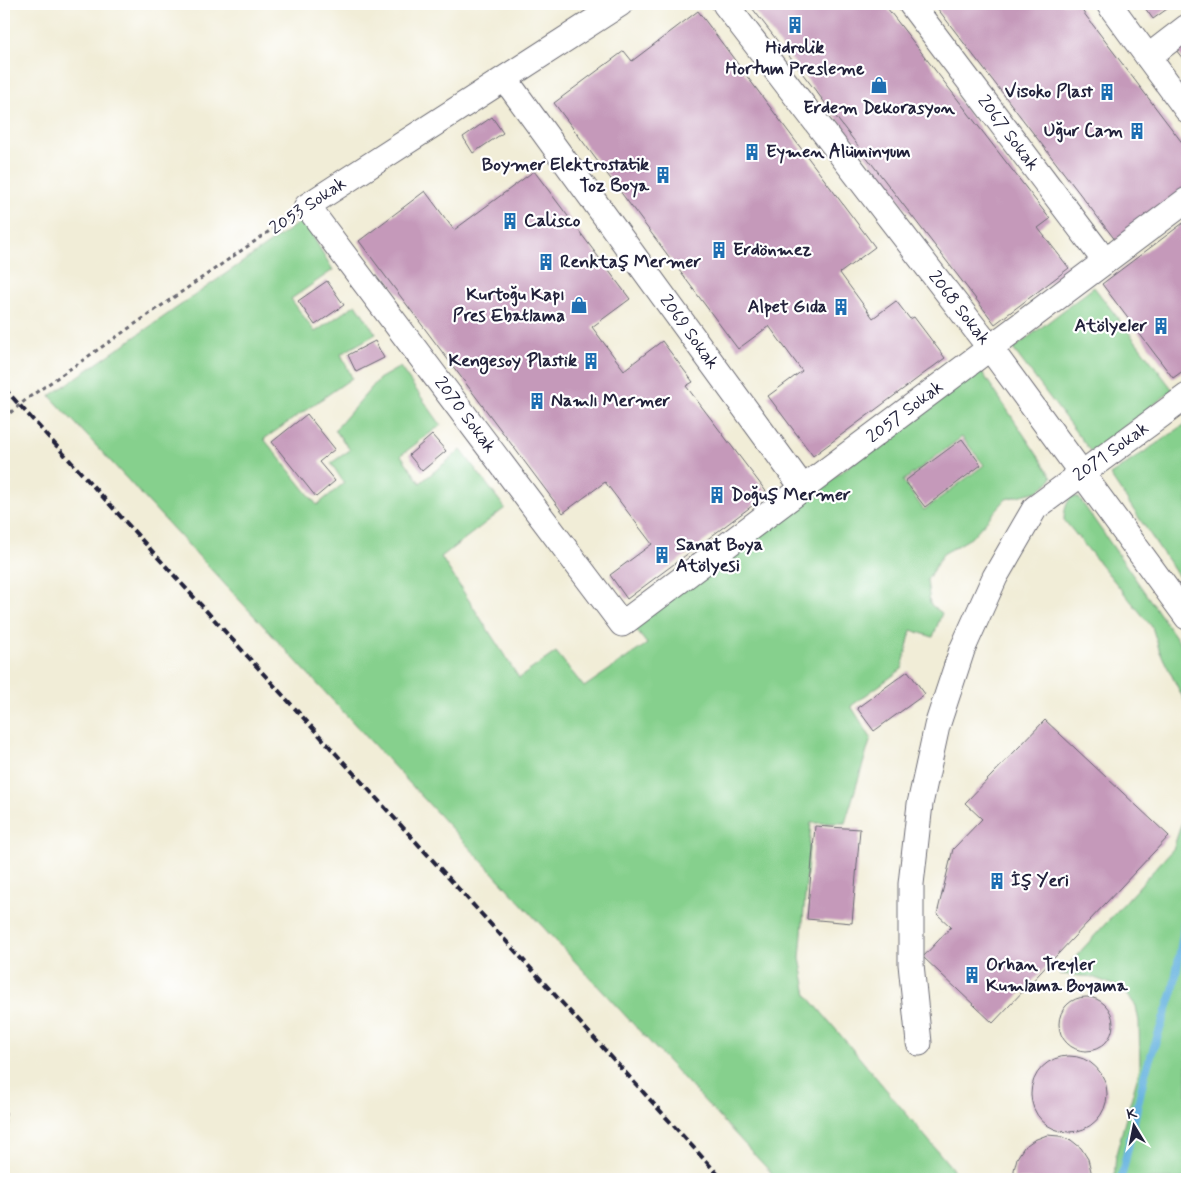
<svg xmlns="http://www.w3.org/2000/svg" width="1191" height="1183" viewBox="0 0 1191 1183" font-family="Mynerve,sans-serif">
<rect width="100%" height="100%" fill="#fff"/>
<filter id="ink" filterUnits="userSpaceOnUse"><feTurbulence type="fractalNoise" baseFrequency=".02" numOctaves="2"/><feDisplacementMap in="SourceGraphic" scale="10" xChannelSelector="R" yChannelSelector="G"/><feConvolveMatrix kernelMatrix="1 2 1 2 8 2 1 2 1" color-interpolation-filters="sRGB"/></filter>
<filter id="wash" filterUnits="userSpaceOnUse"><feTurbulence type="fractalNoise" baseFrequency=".0096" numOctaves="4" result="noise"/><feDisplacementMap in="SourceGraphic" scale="20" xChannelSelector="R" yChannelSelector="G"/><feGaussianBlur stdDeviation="1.12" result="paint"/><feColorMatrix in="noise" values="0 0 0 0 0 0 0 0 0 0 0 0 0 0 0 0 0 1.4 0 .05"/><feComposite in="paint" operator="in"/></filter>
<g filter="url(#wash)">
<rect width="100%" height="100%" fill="#f1edd7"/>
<g fill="#86d08d" stroke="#547964" fill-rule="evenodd">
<path d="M 303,220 L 333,270 L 291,299 L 315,332 L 356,304 L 376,334 L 341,354 L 352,378 L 264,439 L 317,505 L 344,483 L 331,463 L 350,450 L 335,430 L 379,379 L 400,367 L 441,425 L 401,455 L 420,483 L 461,450 L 505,508 L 441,557 L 519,678 L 556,652 L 584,687 L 647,644 L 633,626 L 980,369 L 1052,477 L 1049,482 L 1038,491 L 1006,499 L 971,538 L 943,554 L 927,580 L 930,604 L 942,613 L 933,637 L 911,630 L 902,669 L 851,706 L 871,738 L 845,823 L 811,823 L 800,958 L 807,995 L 961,1179 L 777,1179 L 50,396 ZM 962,437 L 984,465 L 924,510 L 903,481 Z"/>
<path d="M 1094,287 L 1173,390 L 1091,452 L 1013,349 Z"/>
<path d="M 1187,423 L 1187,589 L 1110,475 Z"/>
<path d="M 1072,496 L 1079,498 L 1187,653 L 1187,706 L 1160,652 L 1152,627 L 1064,520 C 1064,511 1066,503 1072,496 Z"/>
<path d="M 1187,807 L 1187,1179 L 1114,1179 L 1116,1154 L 1140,1067 L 1139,1022 L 1136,1006 L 1122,988 L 1092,977 L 1060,974 L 1173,849 Z"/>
</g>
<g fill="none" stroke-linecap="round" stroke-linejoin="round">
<path stroke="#67b4e0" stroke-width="8" d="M 1121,1179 L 1145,1073 L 1173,991 L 1183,935 L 1187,885"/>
</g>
<g id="blocks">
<g fill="#c599ba">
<path d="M 749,4 L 884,4 L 1050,219 L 1038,228 L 1069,268 L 995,324 Z"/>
<path d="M 934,4 L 1077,4 L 1187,149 L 1187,187 L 1116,241 Z"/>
<path d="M 1142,4 L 1174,4 L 1153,19 Z"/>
<path d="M 698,11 L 875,247 L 840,273 L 873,318 L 896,301 L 910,319 L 914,317 L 945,358 L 813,456 L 768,396 L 802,371 L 769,326 L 738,349 L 554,103 L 624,51 L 632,61 Z"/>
<path d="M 1187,41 L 1187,64 L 1176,50 Z"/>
<path d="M 492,117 L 503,133 L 473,153 L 463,137 Z"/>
<path d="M 534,171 L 630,299 L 592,327 L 624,370 L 662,341 L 693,382 L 686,386 L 768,494 L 627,599 L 610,575 L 652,544 L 605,482 L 563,513 L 359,241 L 425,191 L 454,230 Z"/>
<path d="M 1187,220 L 1187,368 L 1173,378 L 1102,284 Z"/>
<path d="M 327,281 L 344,305 L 315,325 L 298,301 Z"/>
<path d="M 375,341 L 384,358 L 356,372 L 348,355 Z"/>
<path d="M 307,414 L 335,449 L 319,462 L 335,481 L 316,497 L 272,442 Z"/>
<path d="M 432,435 L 446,451 L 422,471 L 409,455 Z"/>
<path d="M 962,439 L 981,465 L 925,507 L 905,481 Z"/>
<path d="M 908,671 L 925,694 L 874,731 L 857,708 Z"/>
<path d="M 1045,720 L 1169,836 L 993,1023 L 923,957 L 951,927 L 937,914 L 953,849 L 982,819 L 965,803 Z"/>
<path d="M 815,826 L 860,829 L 852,923 L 807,919 Z"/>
<circle cx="1086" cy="1024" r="27"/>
<circle cx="1069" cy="1094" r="38"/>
<path d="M 1047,1135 L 1059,1136 L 1071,1140 L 1081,1148 L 1088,1159 L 1091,1171 L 1090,1179 L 1014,1179 L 1014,1170 L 1017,1158 L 1024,1147 L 1034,1140 Z"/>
</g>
</g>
</g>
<g filter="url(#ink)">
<use href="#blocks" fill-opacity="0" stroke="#6a6972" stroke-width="1"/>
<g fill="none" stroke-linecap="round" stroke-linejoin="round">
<g stroke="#6a6972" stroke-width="27">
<g id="minor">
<path d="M 620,4 L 307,206 L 622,624 L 1187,200"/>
<path d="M 725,4 L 990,348 L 1187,617"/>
<path d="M 911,4 L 1105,261"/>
<path d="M 1109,4 L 1187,110"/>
<path d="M 1148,57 L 1187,27"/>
<path d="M 505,79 L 803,488"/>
<path d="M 919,1043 L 911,964 L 911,884 L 920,804 L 937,726 L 962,650 L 995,577 L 1035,508 L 1187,396"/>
</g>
</g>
<g stroke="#6a6972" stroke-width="3" stroke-dasharray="4 4" stroke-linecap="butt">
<path d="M 4,418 L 28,398 L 287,219"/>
<path d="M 4,1040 L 7,1079 L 4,1133"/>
</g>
<use href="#minor" stroke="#fff" stroke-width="25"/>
<path stroke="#22223b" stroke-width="4" stroke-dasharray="8 4" stroke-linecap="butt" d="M 4,388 L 722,1179"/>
</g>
</g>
<defs>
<g id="building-bare" transform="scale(1.35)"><path d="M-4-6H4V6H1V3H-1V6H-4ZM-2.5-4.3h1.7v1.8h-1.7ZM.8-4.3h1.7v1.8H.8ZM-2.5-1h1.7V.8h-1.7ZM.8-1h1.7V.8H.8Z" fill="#1f6fb2" stroke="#fff" stroke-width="2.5" paint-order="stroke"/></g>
<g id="shop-bare" transform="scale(1.35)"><path d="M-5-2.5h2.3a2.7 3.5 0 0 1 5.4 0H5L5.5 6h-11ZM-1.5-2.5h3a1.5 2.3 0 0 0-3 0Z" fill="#1f6fb2" stroke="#fff" stroke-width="2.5" paint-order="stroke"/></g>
</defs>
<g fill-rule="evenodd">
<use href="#building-bare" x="795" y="25"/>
<use href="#shop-bare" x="879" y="85"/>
<use href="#building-bare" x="1107" y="92"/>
<use href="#building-bare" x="1137" y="131"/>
<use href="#building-bare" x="752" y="152"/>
<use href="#building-bare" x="663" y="175"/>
<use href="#building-bare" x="510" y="221"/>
<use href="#building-bare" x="719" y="250"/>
<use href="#building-bare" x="546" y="262"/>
<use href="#shop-bare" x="579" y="305"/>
<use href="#building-bare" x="841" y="307"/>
<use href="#building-bare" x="1161" y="326"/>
<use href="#building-bare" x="591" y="361"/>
<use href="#building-bare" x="537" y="401"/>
<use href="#building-bare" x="717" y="495"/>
<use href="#building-bare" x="662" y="555"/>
<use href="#building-bare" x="997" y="881"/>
<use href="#building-bare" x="972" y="975"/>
</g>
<g text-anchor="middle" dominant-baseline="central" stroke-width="4.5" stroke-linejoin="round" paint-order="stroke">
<g font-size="18" font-weight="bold" fill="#22223b" stroke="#fff" text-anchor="start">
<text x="795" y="48" text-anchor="middle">Hidrolik<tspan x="795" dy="21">Hortum Presleme</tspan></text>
<text x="1093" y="92" text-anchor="end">Visoko Plast</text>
<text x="879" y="108" text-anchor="middle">Erdem Dekorasyon</text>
<text x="1123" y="131" text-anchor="end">Uğur Cam</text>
<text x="766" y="152">Eymen Alüminyum</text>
<text x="649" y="165" text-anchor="end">Boymer Elektrostatik<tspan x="649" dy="21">Toz Boya</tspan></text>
<text x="524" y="221">Calisco</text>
<text x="733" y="250">Erdönmez</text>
<text x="560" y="262">Renktaş Mermer</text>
<text x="565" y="295" text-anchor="end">Kurtoğu Kapı<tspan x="565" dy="21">Pres Ebatlama</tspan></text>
<text x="827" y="307" text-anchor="end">Alpet Gıda</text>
<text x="1147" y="326" text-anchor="end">Atölyeler</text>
<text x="577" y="361" text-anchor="end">Kengesoy Plastik</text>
<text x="551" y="401">Namlı Mermer</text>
<text x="731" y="495">Doğuş Mermer</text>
<text x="676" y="545">Sanat Boya<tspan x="676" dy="21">Atölyesi</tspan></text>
<text x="1011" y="881">İş Yeri</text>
<text x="986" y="965">Orhan Treyler<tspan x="986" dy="21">Kumlama Boyama</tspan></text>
</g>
<g font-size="18" fill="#22223b" stroke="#fff">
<text transform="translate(1008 133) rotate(53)">2067 Sokak</text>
<text transform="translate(308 206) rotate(-34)">2053 Sokak</text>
<text transform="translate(959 308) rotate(52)">2068 Sokak</text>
<text transform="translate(689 332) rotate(54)">2069 Sokak</text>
<text transform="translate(905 412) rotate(-37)">2057 Sokak</text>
<text transform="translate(465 415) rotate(53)">2070 Sokak</text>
<text transform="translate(1111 452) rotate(-36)">2071 Sokak</text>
</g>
</g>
<rect width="1191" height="1183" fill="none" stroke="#fff" stroke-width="20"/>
<g transform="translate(1134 1126) rotate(350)" stroke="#ffffff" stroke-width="4" paint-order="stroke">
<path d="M0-4L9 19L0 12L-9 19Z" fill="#22223b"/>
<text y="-8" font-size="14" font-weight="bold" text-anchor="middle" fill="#22223b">K</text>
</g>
</svg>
